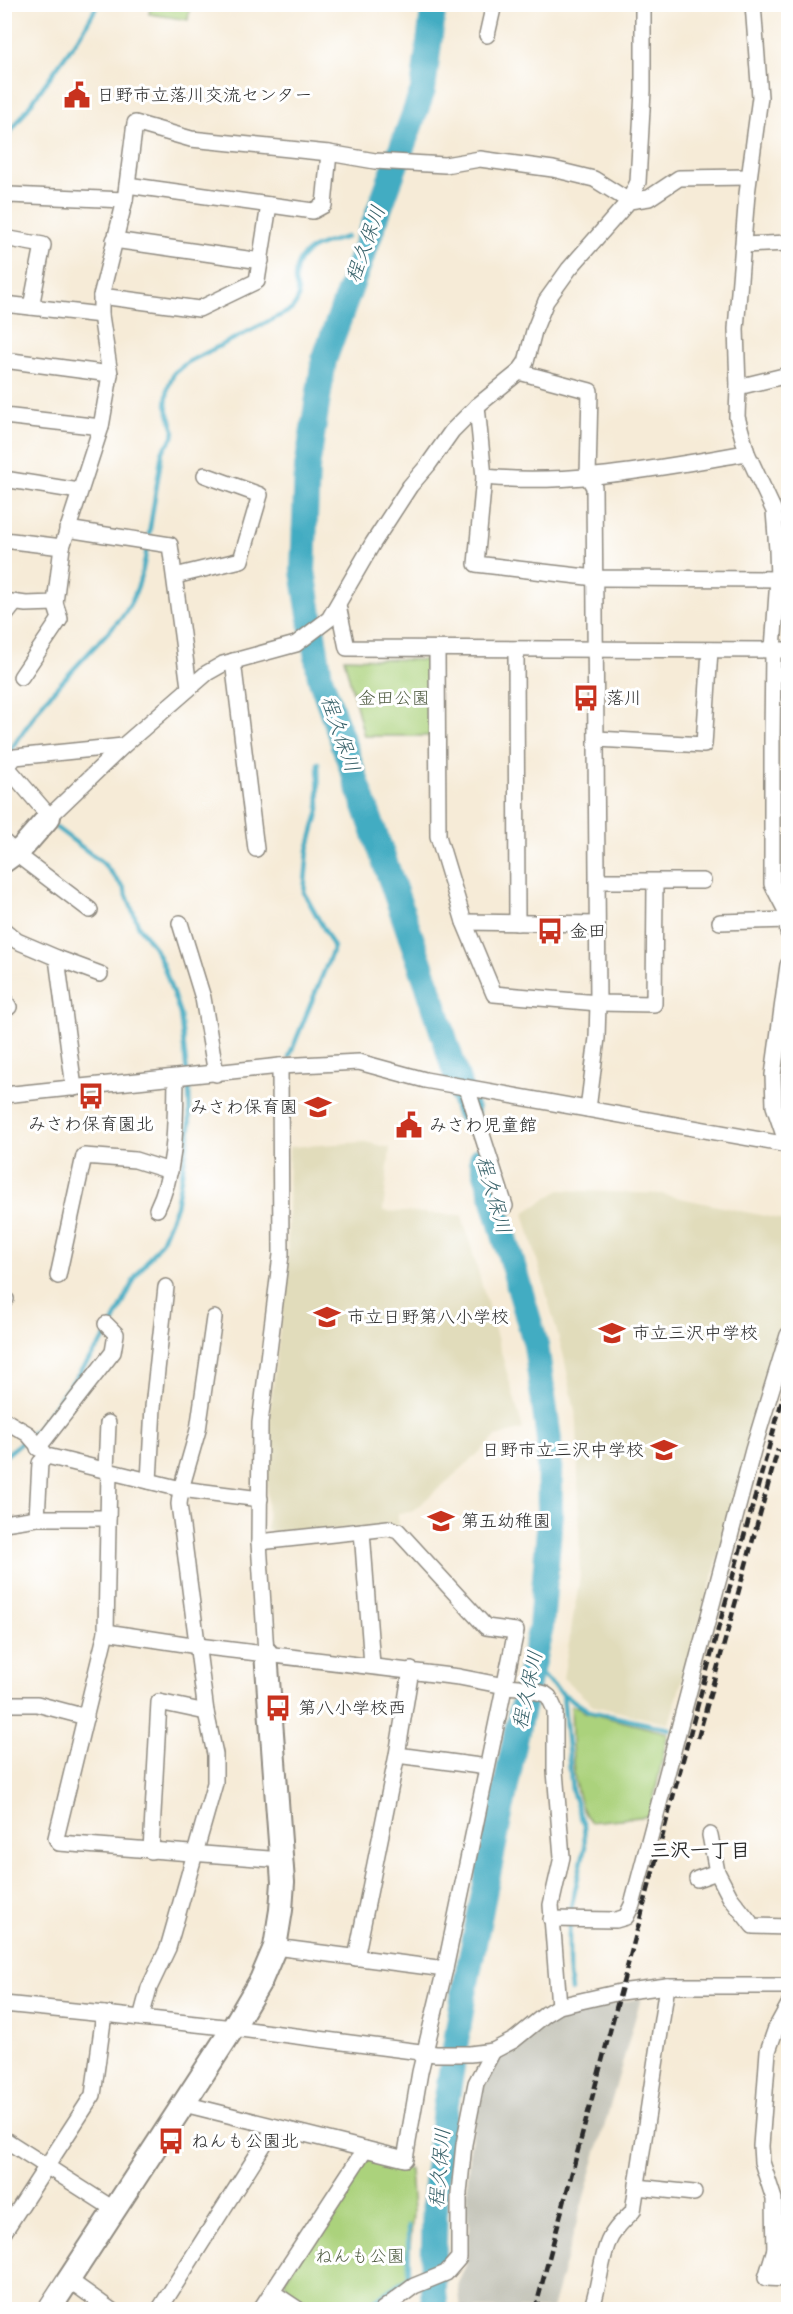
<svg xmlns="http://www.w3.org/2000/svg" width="793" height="2314" viewBox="0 0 793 2314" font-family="'Balsamiq Sans','Klee One',sans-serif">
<rect width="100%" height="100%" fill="#fff"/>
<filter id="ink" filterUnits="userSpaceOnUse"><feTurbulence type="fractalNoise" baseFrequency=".0167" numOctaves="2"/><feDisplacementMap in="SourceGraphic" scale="12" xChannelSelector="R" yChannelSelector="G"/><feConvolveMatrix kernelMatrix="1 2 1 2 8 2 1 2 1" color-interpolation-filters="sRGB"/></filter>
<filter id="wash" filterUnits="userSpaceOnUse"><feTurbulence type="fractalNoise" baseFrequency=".008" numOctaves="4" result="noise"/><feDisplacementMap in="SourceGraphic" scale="24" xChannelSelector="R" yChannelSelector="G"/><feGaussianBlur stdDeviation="1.35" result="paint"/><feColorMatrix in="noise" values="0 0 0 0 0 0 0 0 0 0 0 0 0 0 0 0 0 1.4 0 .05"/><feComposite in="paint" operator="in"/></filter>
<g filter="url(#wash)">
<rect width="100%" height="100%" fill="#f6ebd7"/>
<g fill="#e1dcbb">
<path d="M 365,1142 L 390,1148 L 383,1211 L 462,1215 L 523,1429 L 496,1437 L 451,1478 L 411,1512 L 398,1513 L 398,1526 L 274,1533 L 267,1529 L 268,1426 L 287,1269 L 289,1147 Z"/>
<path d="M 560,1190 L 661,1194 L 788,1221 L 788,1322 L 669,1724 L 594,1706 L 563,1678 L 580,1577 L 577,1421 L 564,1357 L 524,1213 Z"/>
</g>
<path fill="#c5c5b9" d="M 641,1998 L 552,2309 L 461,2309 L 458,2283 L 466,2265 L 469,2229 L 466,2207 L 469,2152 L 480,2095 L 488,2075 L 500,2058 L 563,2013 Z"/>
<g fill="#abd27c" stroke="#6b7e54" stroke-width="1.5">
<path d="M 151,5 L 190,5 L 188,20 L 149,14 Z"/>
<path d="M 344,658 L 426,660 L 430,665 L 431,736 L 364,736 Z"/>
<path d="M 571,1706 L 578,1707 L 585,1712 L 668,1733 L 650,1816 L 590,1822 C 569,1793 573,1742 571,1706 Z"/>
<path d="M 364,2160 L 378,2160 L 410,2170 L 413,2212 L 407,2283 L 371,2309 L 304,2309 L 288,2299 L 285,2280 Z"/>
</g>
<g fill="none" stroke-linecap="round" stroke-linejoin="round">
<g stroke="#43acc2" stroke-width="4.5">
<path d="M 4,141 L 83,31 L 98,4"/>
<path d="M 358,246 L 364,248"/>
<path d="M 149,534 L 162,452 L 173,437 L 174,430 L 166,405 L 168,387 L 174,373 L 188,362 L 291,310 C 299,301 300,296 296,285 C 294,281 295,276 296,271 C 299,247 327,243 347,237"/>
<path d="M 332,748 L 342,740"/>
<path d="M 6,757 L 44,701 L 121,618 C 137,596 143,574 147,547"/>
<path d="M 289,1057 L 334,947 L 304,893 L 308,850 L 319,810 L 318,763"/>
<path d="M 4,1457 L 37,1429 L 108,1334 L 136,1276 L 161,1242 L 176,1206 L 190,1129 L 189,1090 L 180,1014 L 163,965 L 154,947 L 139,927 L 124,888 L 103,863 L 50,823"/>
<path d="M 532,1667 L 563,1694 L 572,1791 L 584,1826 L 585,1847 L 571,1907 L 569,1934 L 569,1975 L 571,1991"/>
<path d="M 563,1694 L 589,1711 L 670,1729"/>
<path d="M 423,2225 L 434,2224"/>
<path d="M 368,2310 L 377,2299 L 409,2277 L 408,2226"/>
</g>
<g stroke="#43acc2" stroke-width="26">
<path d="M 434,4 L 423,90 L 324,360 L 307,468 L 303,571 L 320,677 L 428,986 L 467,1110"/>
<path d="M 435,2310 L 433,2291 L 435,2193 L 445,2109 L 464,1993 L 519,1721 L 541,1627 L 550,1516 L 549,1440 L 536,1345 L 482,1159"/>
</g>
</g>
</g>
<g filter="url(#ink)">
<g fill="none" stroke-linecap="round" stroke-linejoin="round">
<g stroke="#908b81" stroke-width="18">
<g id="street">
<path d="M 487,35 L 494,4"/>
<path d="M 127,185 L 313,211 L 324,205 L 329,153"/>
<path d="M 4,201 L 9,195 L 125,200 L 135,123 L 191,139 L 329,153 L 375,161 L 445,165 L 480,159 L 553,169 L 594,179 L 629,201 L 638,182 L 643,91 L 643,4"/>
<path d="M 4,238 L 43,245 L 31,307 L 4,304"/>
<path d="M 114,240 L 261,261"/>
<path d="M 743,245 L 788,243"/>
<path d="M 101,296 L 199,309 L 257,281 L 269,205"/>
<path d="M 31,307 L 101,315"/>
<path d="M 4,360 L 110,374"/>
<path d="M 519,372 L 590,391 L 588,477 L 594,487 L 598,1003 L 597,1038 L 588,1109"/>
<path d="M 788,375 L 738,387 L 737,417 L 747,453 L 774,511 L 777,550 L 778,579 L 773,649 L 772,740 L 772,884 L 785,909 L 788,933"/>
<path d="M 738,387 L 736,329 L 747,194 L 760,97 L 753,4"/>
<path d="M 477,406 L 484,477 L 476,564 L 595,578 L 778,579"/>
<path d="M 4,416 L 101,427"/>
<path d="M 484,477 C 572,486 661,467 747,453"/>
<path d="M 4,479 L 79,491"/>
<path d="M 67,529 L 170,545 L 189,687"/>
<path d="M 4,540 L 62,547"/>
<path d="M 175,576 L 241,560 L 260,495 L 205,475"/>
<path d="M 4,601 L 26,604 L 55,603 L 62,547 L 101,427 L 108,387 L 110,374 L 101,315 L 101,296 L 125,200"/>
<path d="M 338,605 L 347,648 L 788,650"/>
<path d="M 4,617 L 15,603"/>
<path d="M 437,649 L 438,836 L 464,922 L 494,994 L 598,1003 L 654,1004 L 655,882"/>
<path d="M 516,649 L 517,923"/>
<path d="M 233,661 L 256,849"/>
<path d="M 21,677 L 60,619 L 55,603"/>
<path d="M 597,739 L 704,745 L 710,650"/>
<path d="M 49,817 L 123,746 L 207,673 L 223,664 L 296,644 L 329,619 L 373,543 L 410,486 L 428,465 L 452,431 L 477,406 L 519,372 L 526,362 L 534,331 L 546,301 L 569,269 L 629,201 L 649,198 L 679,178 L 749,177"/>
<path d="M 50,817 L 7,767 L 15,757 L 123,746"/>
<path d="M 4,842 L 15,853 L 90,910"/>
<path d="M 597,881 L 703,881"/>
<path d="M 464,922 L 597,924"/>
<path d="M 720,922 L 788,920"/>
<path d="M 180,923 L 203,998 L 216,1074"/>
<path d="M 4,930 L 17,941 L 57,958 L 74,1088"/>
<path d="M 57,958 L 100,974"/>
<path d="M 4,999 L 9,1007"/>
<path d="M 467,1088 L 505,1206"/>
<path d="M 4,1095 L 280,1066 L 359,1062 L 425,1080 L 788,1145"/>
<path d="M 787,1144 L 774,1106 L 773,1075 L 788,965"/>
<path d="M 157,1209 C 177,1168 175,1123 176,1078"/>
<path d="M 58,1276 L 84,1156 L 135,1160 L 170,1171"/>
<path d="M 4,1301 L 6,1299"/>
<path d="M 4,1420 L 28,1434 L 47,1456 L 181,1489 L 260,1499"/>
<path d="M 38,1448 L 113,1352 L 116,1334 L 106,1324"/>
<path d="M 106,1470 L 108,1423"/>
<path d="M 109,1471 L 106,1632 L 56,1838 L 59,1843 L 282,1860"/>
<path d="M 149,1481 L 153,1407 L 166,1287"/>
<path d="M 37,1518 L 40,1463 L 47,1456"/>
<path d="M 4,1523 L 37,1518 L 108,1518"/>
<path d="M 259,1542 L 362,1531 L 372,1665"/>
<path d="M 106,1632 L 198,1646 L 459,1677 L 505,1686 L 519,1687 L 545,1694 L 549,1697 L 555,1710 L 555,1771 L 562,1857 L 551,1905 L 559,2006"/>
<path d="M 266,1653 L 259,1542 L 260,1423 L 281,1255 L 280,1066"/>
<path d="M 4,1704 L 37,1704 L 86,1717"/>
<path d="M 397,1755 L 411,1670"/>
<path d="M 710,1835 L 717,1872 L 730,1897 L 753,1926 L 788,1927"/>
<path d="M 151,1851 L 159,1702 L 206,1712"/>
<path d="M 697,1879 L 717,1872"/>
<path d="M 551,1919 L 616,1920 L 626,1917 L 632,1905 L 753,1450 L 788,1335"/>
<path d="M 275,1947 L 445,1969"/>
<path d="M 356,1958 L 397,1755 L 487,1767"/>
<path d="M 4,2004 L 104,2014"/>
<path d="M 788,2006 L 776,2028 L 768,2051 L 761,2146 L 762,2162 L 774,2199 L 775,2255 L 788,2282"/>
<path d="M 141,2018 L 149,1988 L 168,1948 L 215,1783 L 215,1754 L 206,1712 L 179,1504 L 181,1489 L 198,1430 L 214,1318"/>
<path d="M 184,2104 L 365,2149"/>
<path d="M 4,2139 L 115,2210"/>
<path d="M 637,2187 L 694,2193"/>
<path d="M 4,2232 L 93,2095 L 104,2014 L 233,2028 L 436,2054 L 470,2054 L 493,2051 L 514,2040 L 546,2014 L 559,2006 L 620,1992 L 667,1986 L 788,1986"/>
<path d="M 775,2249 L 766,2278 L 787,2279"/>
<path d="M 69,2280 L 111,2310"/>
<path d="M 272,2292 L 299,2310"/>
<path d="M 159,2310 L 275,2127"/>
<path d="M 260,2310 L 365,2149 L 405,2159 L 420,2072 L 445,1969 L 516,1631 L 486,1627 L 398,1531 L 388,1528 L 362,1531"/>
<path d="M 382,2310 L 414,2286 L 446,2273 L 459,2258 L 459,2193 L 464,2144 L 476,2083 L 493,2051"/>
<path d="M 591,2310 C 599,2288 600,2266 607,2245 C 612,2231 623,2221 633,2211 L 667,1986"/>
</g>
</g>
<g stroke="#908b81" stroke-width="26">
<g id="secondary">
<path d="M 4,861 L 22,848 L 49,817"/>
<path d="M 49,2310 L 233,2028 L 261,1980 L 275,1947 L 281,1910 L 283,1882 L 266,1653"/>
</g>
</g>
<use href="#street" stroke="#fff" stroke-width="15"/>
<use href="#secondary" stroke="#fff" stroke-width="22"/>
<g stroke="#2b2b2b" stroke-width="4.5" stroke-dasharray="9 4.5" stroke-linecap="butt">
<path d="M 698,1738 L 778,1449"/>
<path d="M 535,2310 L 720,1622 L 788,1379"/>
</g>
</g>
</g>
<defs>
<g id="civic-bare" transform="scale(2.07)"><path d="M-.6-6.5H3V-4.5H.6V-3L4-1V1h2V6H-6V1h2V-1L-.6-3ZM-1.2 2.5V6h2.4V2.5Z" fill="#c8321e" stroke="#fff" stroke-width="2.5" paint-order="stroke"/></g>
<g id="bus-bare" transform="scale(2.07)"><path d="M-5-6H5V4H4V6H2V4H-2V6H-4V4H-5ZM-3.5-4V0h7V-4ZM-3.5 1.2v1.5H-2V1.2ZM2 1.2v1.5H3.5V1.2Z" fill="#c8321e" stroke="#fff" stroke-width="2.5" paint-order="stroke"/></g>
<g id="school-bare" transform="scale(2.07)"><path d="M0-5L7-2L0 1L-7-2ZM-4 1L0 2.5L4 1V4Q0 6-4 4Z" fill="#c8321e" stroke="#fff" stroke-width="2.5" paint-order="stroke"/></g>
</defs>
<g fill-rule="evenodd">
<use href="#civic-bare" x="77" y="95"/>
<use href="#bus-bare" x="586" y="698"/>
<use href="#bus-bare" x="550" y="931"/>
<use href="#bus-bare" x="91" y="1096"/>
<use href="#school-bare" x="318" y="1107"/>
<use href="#civic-bare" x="409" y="1125"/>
<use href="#school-bare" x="327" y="1317"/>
<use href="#school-bare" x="612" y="1333"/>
<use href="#school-bare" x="664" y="1450"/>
<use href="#school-bare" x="441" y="1521"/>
<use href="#bus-bare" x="278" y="1708"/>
<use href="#bus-bare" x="171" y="2141"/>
</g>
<g text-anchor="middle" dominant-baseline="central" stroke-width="6" stroke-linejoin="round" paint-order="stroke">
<g font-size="18" fill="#2b2b2b" stroke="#fff" text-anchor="start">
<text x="97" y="95">日野市立落川交流センター</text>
<text x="606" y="698">落川</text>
<text x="570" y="931">金田</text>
<text x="298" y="1107" text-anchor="end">みさわ保育園</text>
<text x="91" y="1124" text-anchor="middle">みさわ保育園北</text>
<text x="429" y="1125">みさわ児童館</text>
<text x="347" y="1317">市立日野第八小学校</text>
<text x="632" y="1333">市立三沢中学校</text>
<text x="644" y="1450" text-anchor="end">日野市立三沢中学校</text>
<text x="461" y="1521">第五幼稚園</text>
<text x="298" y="1708">第八小学校西</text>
<text x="191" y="2141">ねんも公園北</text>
</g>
<g font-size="18" fill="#515d43" stroke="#fff">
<text x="394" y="698">金田公園</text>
<text x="360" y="2256">ねんも公園</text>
</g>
<g font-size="20" font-style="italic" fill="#355f67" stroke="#fff">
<text transform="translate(366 244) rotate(-70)">程久保川</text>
<text transform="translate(340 734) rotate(71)">程久保川</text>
<text transform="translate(493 1195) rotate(74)">程久保川</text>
<text transform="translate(528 1690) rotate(-78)">程久保川</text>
<text transform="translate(440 2168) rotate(-85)">程久保川</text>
</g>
<g font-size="20" font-weight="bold" fill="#2b2b2b" stroke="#fff">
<text x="700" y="1851">三沢一丁目</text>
</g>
</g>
<rect width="793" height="2314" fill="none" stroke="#fff" stroke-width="24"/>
</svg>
